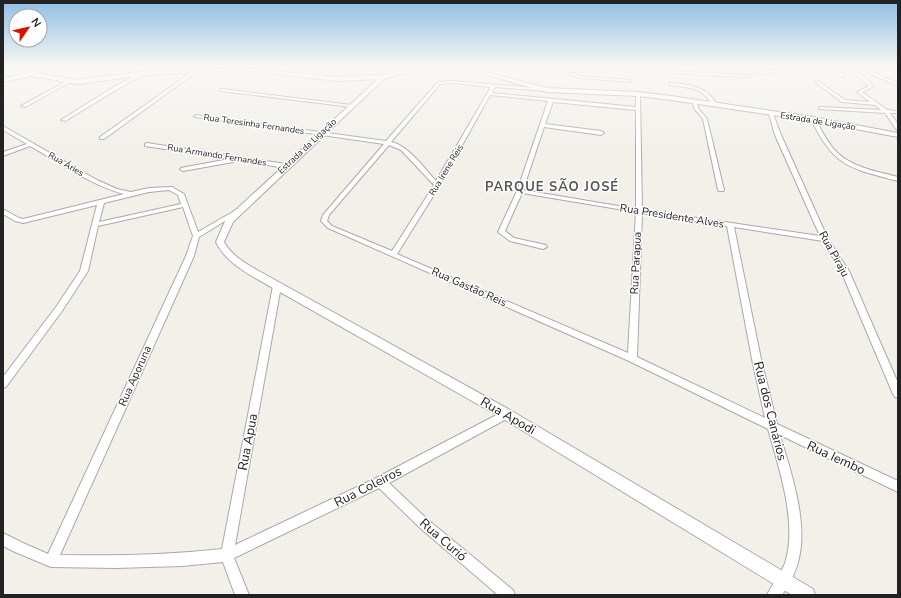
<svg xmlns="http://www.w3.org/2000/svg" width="901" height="598" viewBox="0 0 901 598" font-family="'Nunito Sans',sans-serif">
<rect width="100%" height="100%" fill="#f2f0e9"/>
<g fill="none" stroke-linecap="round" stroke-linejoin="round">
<g stroke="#a9a9a9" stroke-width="2">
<g id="minor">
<path d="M 60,67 L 69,67 L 36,73 L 34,72 Z"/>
<path d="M 152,67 L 157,67 L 116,90 L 65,121 L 61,120 L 112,88 Z"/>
<path d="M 403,67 L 407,67 L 402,74 L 400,74 Z"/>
<path d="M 496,67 L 502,67 L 503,68 L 501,69 Z"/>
<path d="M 540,67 L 547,67 L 558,70 L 632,69 L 745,75 L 791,67 L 800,67 L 745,77 L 632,71 L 567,72 L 581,76 L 631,80 L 631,82 L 630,82 L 581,78 Z"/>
<path d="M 838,67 L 842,67 L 840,72 L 844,75 L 844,77 L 842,77 L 836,72 Z"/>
<path d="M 848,67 L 852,67 L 874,86 L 862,92 L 887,110 L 898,111 L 898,113 L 890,113 L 898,124 L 898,130 L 896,129 L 885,113 L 819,109 L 819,107 L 821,107 L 881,110 L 875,105 L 842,102 L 815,82 L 818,81 L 845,100 L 870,102 L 857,92 L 869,86 Z"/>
<path d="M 855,67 L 860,67 L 898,83 L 898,86 Z"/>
<path d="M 196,69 L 199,70 L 104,139 L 100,139 L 100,137 Z"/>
<path d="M 67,81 L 70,82 L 25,107 L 21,106 Z"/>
<path d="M 452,81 L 547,89 L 549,90 L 547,91 L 495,87 L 492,93 L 636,107 L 636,94 L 640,93 L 642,210 L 820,236 L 775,135 L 769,114 L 771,113 L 773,114 L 781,135 L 828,239 L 849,271 L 898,383 L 898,398 L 895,397 L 893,394 L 841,271 L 823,241 L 734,227 L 761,359 L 777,424 L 898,481 L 898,492 L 780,435 C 791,472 809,524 798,562 C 795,574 789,585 782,595 L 767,595 C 772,584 781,575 785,563 C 798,524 779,468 768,429 L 629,361 L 328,228 L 321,221 L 323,215 L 384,144 L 196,117 L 194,116 L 196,115 L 386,141 L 438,82 ZM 452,83 L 491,87 L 436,181 C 425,169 408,145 391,142 L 440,84 ZM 490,95 L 548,101 L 517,191 L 498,232 L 499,233 L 510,241 L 543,249 L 547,247 L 546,245 L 514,238 L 505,231 L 522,193 L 636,212 L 628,353 L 397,254 L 440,185 ZM 553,102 L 636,110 L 636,209 L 523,190 L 544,127 L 601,135 L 604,133 L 601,131 L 545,124 ZM 389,145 L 401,150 L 434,185 L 392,251 L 332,226 L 327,221 L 329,215 ZM 642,213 L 727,226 L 752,359 L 765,418 L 637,357 Z"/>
<path d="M 672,83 C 691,85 708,87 717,105 L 713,106 C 703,87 690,88 670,85 L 670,83 Z"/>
<path d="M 222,89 L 352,105 L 354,106 L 352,107 L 220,91 L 220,89 Z"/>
<path d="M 693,101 L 697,101 L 698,108 L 707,119 L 724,190 L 723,191 L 719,191 L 718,190 L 703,119 L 694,108 Z"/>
<path d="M 811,118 L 815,118 C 820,128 825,138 832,147 C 848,167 875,171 898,177 L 898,181 C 849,168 834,167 811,119 Z"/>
<path d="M 3,126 L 97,180 L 117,189 L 131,192 L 149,188 L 172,187 L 184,194 L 198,232 L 236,210 L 240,210 L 241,211 L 199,237 L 194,256 L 60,555 C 114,556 168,555 222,549 L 273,286 L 277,283 L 281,286 L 235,545 L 376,478 L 506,410 L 510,411 L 511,414 L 510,417 L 389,483 L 427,519 L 513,590 L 515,595 L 498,595 L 419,527 L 379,488 L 234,558 L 249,595 L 235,595 L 223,562 L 182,566 L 116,568 L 51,567 L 15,552 L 3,546 L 3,533 L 23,543 L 48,554 L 186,256 L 193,236 L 183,207 L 98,226 L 88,271 L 62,311 L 6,387 L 3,388 L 3,377 L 56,307 L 80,271 L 97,205 L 23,223 L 15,221 L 3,214 L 3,209 L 19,218 L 23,219 L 124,194 C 90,185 60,163 30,146 L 3,156 L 3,152 L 27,144 L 3,130 ZM 169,190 L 178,195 L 181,204 L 99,222 L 104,203 L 149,192 Z"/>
<path d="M 147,143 L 286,164 L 289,166 L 286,168 L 236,160 L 233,162 L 183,171 L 180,169 L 181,168 L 229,159 L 145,146 L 145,144 Z"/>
</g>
</g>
<g stroke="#a9a9a9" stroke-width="2">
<g id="tertiary">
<path d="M 39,67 L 45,67 L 36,73 L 77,80 L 147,71 L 240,68 L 338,77 L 383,75 L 421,67 L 429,67 L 385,78 L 233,222 L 224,242 C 231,255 245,263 257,270 L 510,410 L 813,589 L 815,595 L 792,595 L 502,418 L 250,275 C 236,266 223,257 216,242 L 226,219 L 378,79 L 338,81 L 240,70 L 147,75 L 77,84 L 31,76 L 3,82 L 3,78 L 29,73 Z"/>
<path d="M 459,67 L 467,67 L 547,88 L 638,92 L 671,96 L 813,117 L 898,133 L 898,137 L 813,121 L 671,100 L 638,96 L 547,92 Z"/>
</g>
</g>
<use href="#minor" fill="#fff" fill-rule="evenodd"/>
<use href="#tertiary" fill="#fff" fill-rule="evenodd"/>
</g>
<linearGradient id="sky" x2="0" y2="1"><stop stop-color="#8fbee4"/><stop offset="0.44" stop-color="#f9f8f5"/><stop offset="1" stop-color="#f9f8f5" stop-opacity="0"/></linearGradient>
<rect width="901" height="151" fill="url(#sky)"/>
<g text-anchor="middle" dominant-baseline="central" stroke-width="3" stroke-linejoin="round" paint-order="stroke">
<g font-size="9" fill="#222" stroke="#fff">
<text transform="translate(818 121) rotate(9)">Estrada de Ligação</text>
<text transform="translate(254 124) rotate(8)">Rua Teresinha Fernandes</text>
<text transform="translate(307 146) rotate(-43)">Estrada da Ligação</text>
<text transform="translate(217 155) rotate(9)">Rua Armando Fernandes</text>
<text transform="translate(66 164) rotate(30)">Rua Áries</text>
<text transform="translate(446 170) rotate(-59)">Rua Irene Reis</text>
</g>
<g font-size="11" fill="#222" stroke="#fff">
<text transform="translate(672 216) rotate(9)">Rua Presidente Alves</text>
<text transform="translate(834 254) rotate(61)">Rua Piraju</text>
<text transform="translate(636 263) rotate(-87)">Rua Parapua</text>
<text transform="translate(469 287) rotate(24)">Rua Gastão Reis</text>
<text transform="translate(135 376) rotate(-66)">Rua Aporuna</text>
</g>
<g font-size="13" font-weight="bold" letter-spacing="1" fill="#555" stroke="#fff">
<text x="552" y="187">PARQUE SÃO JOSÉ</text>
</g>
<g font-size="13" fill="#222" stroke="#fff">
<text transform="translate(770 411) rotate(76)">Rua dos Canários</text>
<text transform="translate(508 416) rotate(30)">Rua Apodi</text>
<text transform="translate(248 442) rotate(-79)">Rua Apua</text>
<text transform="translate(836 458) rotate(25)">Rua Iembo</text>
<text transform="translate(368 487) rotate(-27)">Rua Coleiros</text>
<text transform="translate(443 540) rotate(41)">Rua Curió</text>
</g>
</g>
<rect width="901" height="598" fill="none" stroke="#222222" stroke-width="8"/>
<g transform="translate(28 28) rotate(56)"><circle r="19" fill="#ffffff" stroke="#a7a7a7"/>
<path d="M0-3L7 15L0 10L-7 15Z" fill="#d41200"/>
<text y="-6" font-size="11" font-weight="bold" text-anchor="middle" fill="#222222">N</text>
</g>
</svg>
